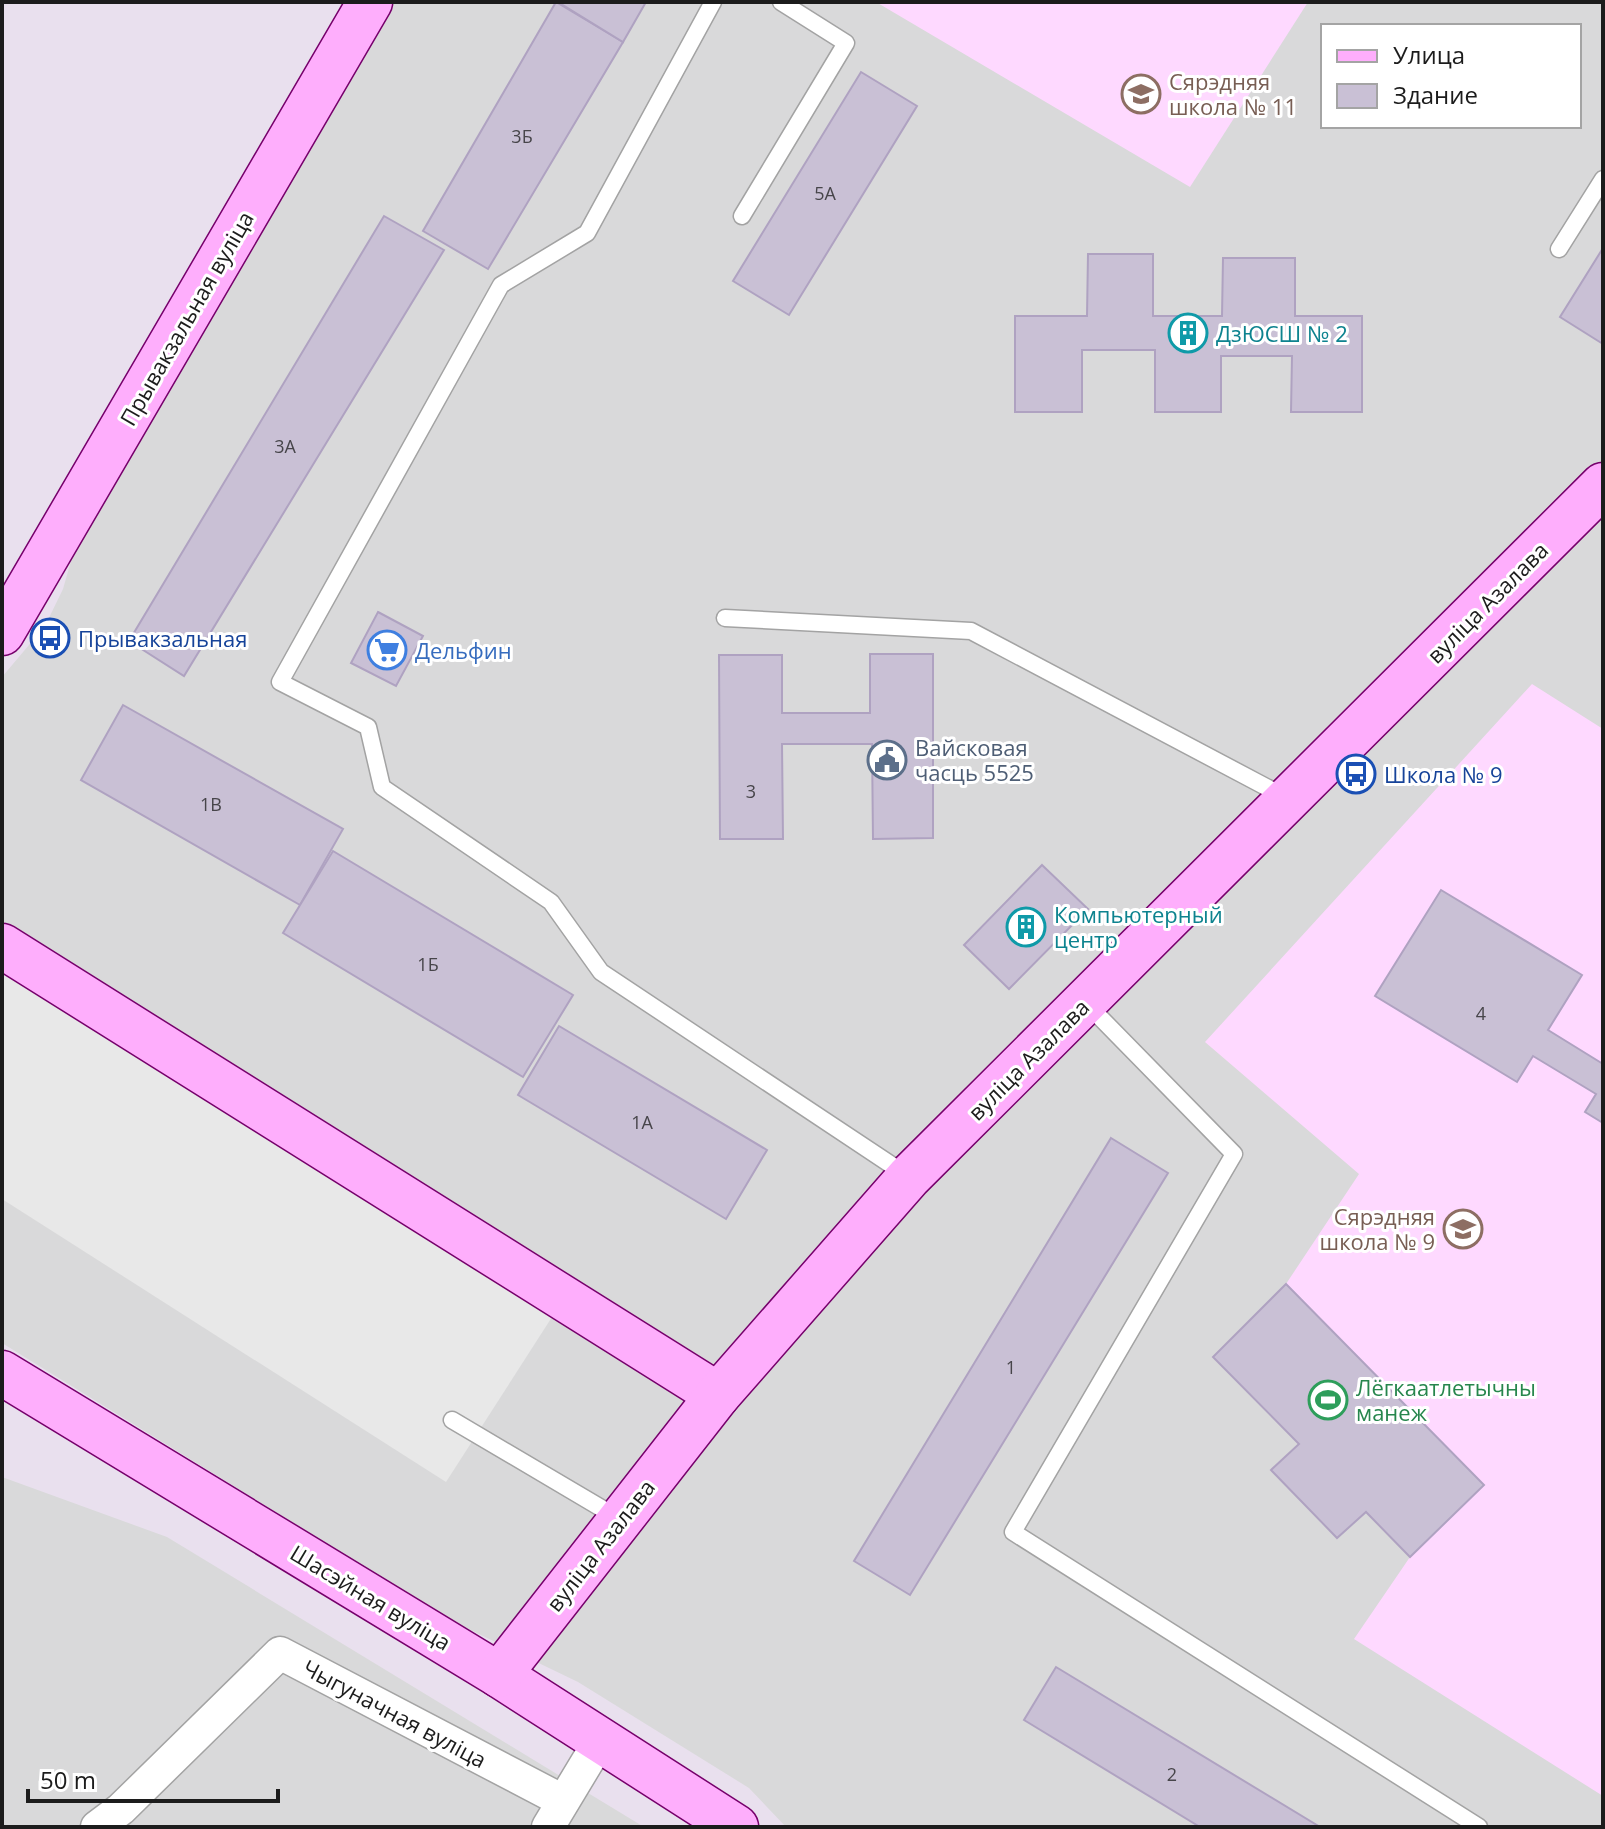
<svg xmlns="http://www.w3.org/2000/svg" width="1605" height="1829" viewBox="0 0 1605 1829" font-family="'Open Sans',sans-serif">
<rect width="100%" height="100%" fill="#e9e0ee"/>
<g fill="#d9d9da" fill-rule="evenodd">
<path d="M 390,2 L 1603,2 L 1603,1827 L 786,1827 L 749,1788 L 578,1682 L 454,1622 L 2,1343 L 2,677 L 45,626 L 63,589 L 75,547 ZM 1323,26 L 1579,26 L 1579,126 L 1323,126 Z"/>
<path d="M 2,1477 L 167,1537 L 644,1827 L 2,1827 Z"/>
</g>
<g fill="#fed9ff">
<path d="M 876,2 L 1308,2 L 1190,187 Z"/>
<path d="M 1532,684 L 1603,729 L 1603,1796 L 1354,1639 L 1410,1557 L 1484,1485 L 1286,1284 L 1359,1174 L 1205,1042 Z"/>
</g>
<path fill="#e8e8e8" d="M 2,966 L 552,1317 L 446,1482 L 2,1199 Z"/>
<g fill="#c9c0d5" stroke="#afa2c1" stroke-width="2">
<path d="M 556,2 L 623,42 L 488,269 L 423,231 Z"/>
<path d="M 558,2 L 646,2 L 623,42 Z"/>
<path d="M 861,72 L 917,106 L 789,315 L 733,281 Z"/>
<path d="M 384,216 L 444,250 L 184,676 L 129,641 Z"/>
<path d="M 1603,248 L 1603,344 L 1560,317 Z"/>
<path d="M 1088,254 L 1153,254 L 1153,316 L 1222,316 L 1223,258 L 1295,258 L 1295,316 L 1362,316 L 1362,412 L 1291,412 L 1292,356 L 1221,356 L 1221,412 L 1155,412 L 1155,350 L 1082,350 L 1082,412 L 1015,412 L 1015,316 L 1087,316 Z"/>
<path d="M 378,612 L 423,636 L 396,686 L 351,663 Z"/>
<path d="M 870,654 L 933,654 L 933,838 L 873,839 L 872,744 L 782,744 L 783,839 L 720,839 L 719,655 L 782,655 L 782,713 L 870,713 Z"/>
<path d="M 123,705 L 343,829 L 300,905 L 81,780 Z"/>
<path d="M 333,851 L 573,995 L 523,1077 L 283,933 Z"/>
<path d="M 1042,865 L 1088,909 L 1009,989 L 964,945 Z"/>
<path d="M 1441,890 L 1582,975 L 1548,1030 L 1603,1064 L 1603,1123 L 1585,1112 L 1596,1094 L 1533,1056 L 1517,1082 L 1375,996 Z"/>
<path d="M 559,1026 L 767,1150 L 726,1219 L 518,1095 Z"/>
<path d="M 1111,1138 L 1168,1173 L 910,1595 L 854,1561 Z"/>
<path d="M 1286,1284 L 1484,1485 L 1410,1557 L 1366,1512 L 1337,1538 L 1271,1470 L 1299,1444 L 1213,1357 Z"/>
<path d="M 1056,1667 L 1320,1827 L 1200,1827 L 1024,1720 Z"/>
</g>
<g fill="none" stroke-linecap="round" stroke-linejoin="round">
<g stroke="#a3a3a3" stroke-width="19">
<g id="lane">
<path d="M 713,2 L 587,233 L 501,285 L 280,682 L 368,727 L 382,787 L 551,902 L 601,972 L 908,1176"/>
<path d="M 742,216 L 846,43 L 781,2"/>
<path d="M 1559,249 L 1603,179"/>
<path d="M 725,618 L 971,631 L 1285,797"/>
<path d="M 1087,1004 L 1234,1154 L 1013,1532 L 1479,1827"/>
<path d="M 452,1420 L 618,1518"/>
</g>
</g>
<g stroke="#a3a3a3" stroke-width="35">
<g id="street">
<path d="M 97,1827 L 121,1809 L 280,1653 L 563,1801"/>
<path d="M 548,1827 L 601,1739"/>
</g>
</g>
<g stroke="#76006b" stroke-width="47">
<g id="secondary">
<path d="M 2,633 L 370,2"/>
<path d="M 2,946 L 718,1395"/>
<path d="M 2,1373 L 499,1675 L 736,1827"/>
<path d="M 499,1675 L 718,1395 L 909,1177 L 1603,485"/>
</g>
</g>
<use href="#lane" stroke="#fff" stroke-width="16"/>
<use href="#street" stroke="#fff" stroke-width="32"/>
<use href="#secondary" stroke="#feaefc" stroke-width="44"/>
</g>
<defs>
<g id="school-ring" transform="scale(2)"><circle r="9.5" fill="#fff" stroke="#8d6e63" stroke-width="1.5"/><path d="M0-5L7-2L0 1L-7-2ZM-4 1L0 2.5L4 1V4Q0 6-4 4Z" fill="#8d6e63"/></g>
<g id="building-ring" transform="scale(2)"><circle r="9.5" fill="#fff" stroke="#0f9aa8" stroke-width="1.5"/><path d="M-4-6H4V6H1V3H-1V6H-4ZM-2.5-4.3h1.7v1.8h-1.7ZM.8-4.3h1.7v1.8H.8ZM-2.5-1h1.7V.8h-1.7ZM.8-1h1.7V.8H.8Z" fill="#0f9aa8"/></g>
<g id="bus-ring" transform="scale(2)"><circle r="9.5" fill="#fff" stroke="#1a4fb4" stroke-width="1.5"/><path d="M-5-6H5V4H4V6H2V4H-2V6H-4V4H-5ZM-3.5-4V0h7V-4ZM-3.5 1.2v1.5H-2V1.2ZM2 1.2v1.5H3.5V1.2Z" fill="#1a4fb4"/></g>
<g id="supermarket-ring" transform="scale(2)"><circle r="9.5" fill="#fff" stroke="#3f7fe0" stroke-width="1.5"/><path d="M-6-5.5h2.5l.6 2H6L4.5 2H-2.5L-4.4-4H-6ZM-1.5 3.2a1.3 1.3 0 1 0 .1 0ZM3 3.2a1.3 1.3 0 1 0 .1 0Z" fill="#3f7fe0"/></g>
<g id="civic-ring" transform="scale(2)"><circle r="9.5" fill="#fff" stroke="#5c6f8a" stroke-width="1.5"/><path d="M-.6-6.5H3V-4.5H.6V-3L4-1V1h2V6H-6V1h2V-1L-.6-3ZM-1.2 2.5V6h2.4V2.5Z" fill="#5c6f8a"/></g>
<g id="stadium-ring" transform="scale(2)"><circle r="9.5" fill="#fff" stroke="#2e9e5b" stroke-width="1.5"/><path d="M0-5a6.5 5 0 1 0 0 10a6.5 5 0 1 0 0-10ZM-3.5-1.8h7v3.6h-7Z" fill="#2e9e5b"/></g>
</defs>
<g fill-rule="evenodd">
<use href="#school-ring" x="1141" y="94"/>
<use href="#building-ring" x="1188" y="333"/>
<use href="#bus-ring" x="50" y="638"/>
<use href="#supermarket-ring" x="387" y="650"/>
<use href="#civic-ring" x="887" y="760"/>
<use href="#bus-ring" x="1356" y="774"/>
<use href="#building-ring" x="1026" y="927"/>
<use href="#school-ring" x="1463" y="1229"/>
<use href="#stadium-ring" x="1328" y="1400"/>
</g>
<g text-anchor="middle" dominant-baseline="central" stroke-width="6" stroke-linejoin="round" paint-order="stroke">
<g font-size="18" fill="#47454a">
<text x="522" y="136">3Б</text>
<text x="825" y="193">5А</text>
<text x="285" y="446">3А</text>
<text x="751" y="791">3</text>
<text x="211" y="804">1В</text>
<text x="428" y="964">1Б</text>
<text x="1481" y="1013">4</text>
<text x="642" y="1122">1А</text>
<text x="1011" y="1367">1</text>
<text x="1172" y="1774">2</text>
</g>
<g font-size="22" fill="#785e54" stroke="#fff" text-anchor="start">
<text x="1169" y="81">Сярэдняя<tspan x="1169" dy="25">школа № 11</tspan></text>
<text x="1435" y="1216" text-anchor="end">Сярэдняя<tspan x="1435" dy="25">школа № 9</tspan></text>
</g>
<g font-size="22" fill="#1c1c1c" stroke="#fff">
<text transform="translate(186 318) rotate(-60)">Прывакзальная вуліца</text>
<text transform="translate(1487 602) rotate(-45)">вуліца Азалава</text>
<text transform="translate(1028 1059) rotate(-45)">вуліца Азалава</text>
<text transform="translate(600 1545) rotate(-52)">вуліца Азалава</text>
<text transform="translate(371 1597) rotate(31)">Шасэйная вуліца</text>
<text transform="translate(395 1713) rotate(28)">Чыгуначная вуліца</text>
</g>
<g font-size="22" fill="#0d838f" stroke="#fff" text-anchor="start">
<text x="1216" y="333">ДзЮСШ № 2</text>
<text x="1054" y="914">Компьютерный<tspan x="1054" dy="25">центр</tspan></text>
</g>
<g font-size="22" fill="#164399" stroke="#fff" text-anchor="start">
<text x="78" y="638">Прывакзальная</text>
<text x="1384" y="774">Школа № 9</text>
</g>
<g font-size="22" fill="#366cbe" stroke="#fff" text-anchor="start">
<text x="415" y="650">Дельфин</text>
</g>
<g font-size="22" fill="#4e5e75" stroke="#fff" text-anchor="start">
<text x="915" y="747">Вайсковая<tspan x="915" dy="25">часць 5525</tspan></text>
</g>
<g font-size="22" fill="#27864d" stroke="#fff" text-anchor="start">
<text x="1356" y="1387">Лёгкаатлетычны<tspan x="1356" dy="25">манеж</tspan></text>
</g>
</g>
<rect width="1605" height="1829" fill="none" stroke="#1c1c1c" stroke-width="8"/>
<rect x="1321" y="24" width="260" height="104" fill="#ffffff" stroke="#a4a4a4" stroke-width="2"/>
<rect x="1337" y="50" width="40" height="12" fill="#feaefc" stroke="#a4a4a4" stroke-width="2"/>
<text x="1393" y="64" font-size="24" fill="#1c1c1c">Улица</text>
<rect x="1337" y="84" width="40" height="24" fill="#c9c0d5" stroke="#a4a4a4" stroke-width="2"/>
<text x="1393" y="104" font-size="24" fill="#1c1c1c">Здание</text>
<path d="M28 1789v12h250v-12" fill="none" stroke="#1c1c1c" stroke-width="4"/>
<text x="40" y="1789" font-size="24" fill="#1c1c1c" stroke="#ffffff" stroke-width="6" paint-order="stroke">50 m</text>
</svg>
